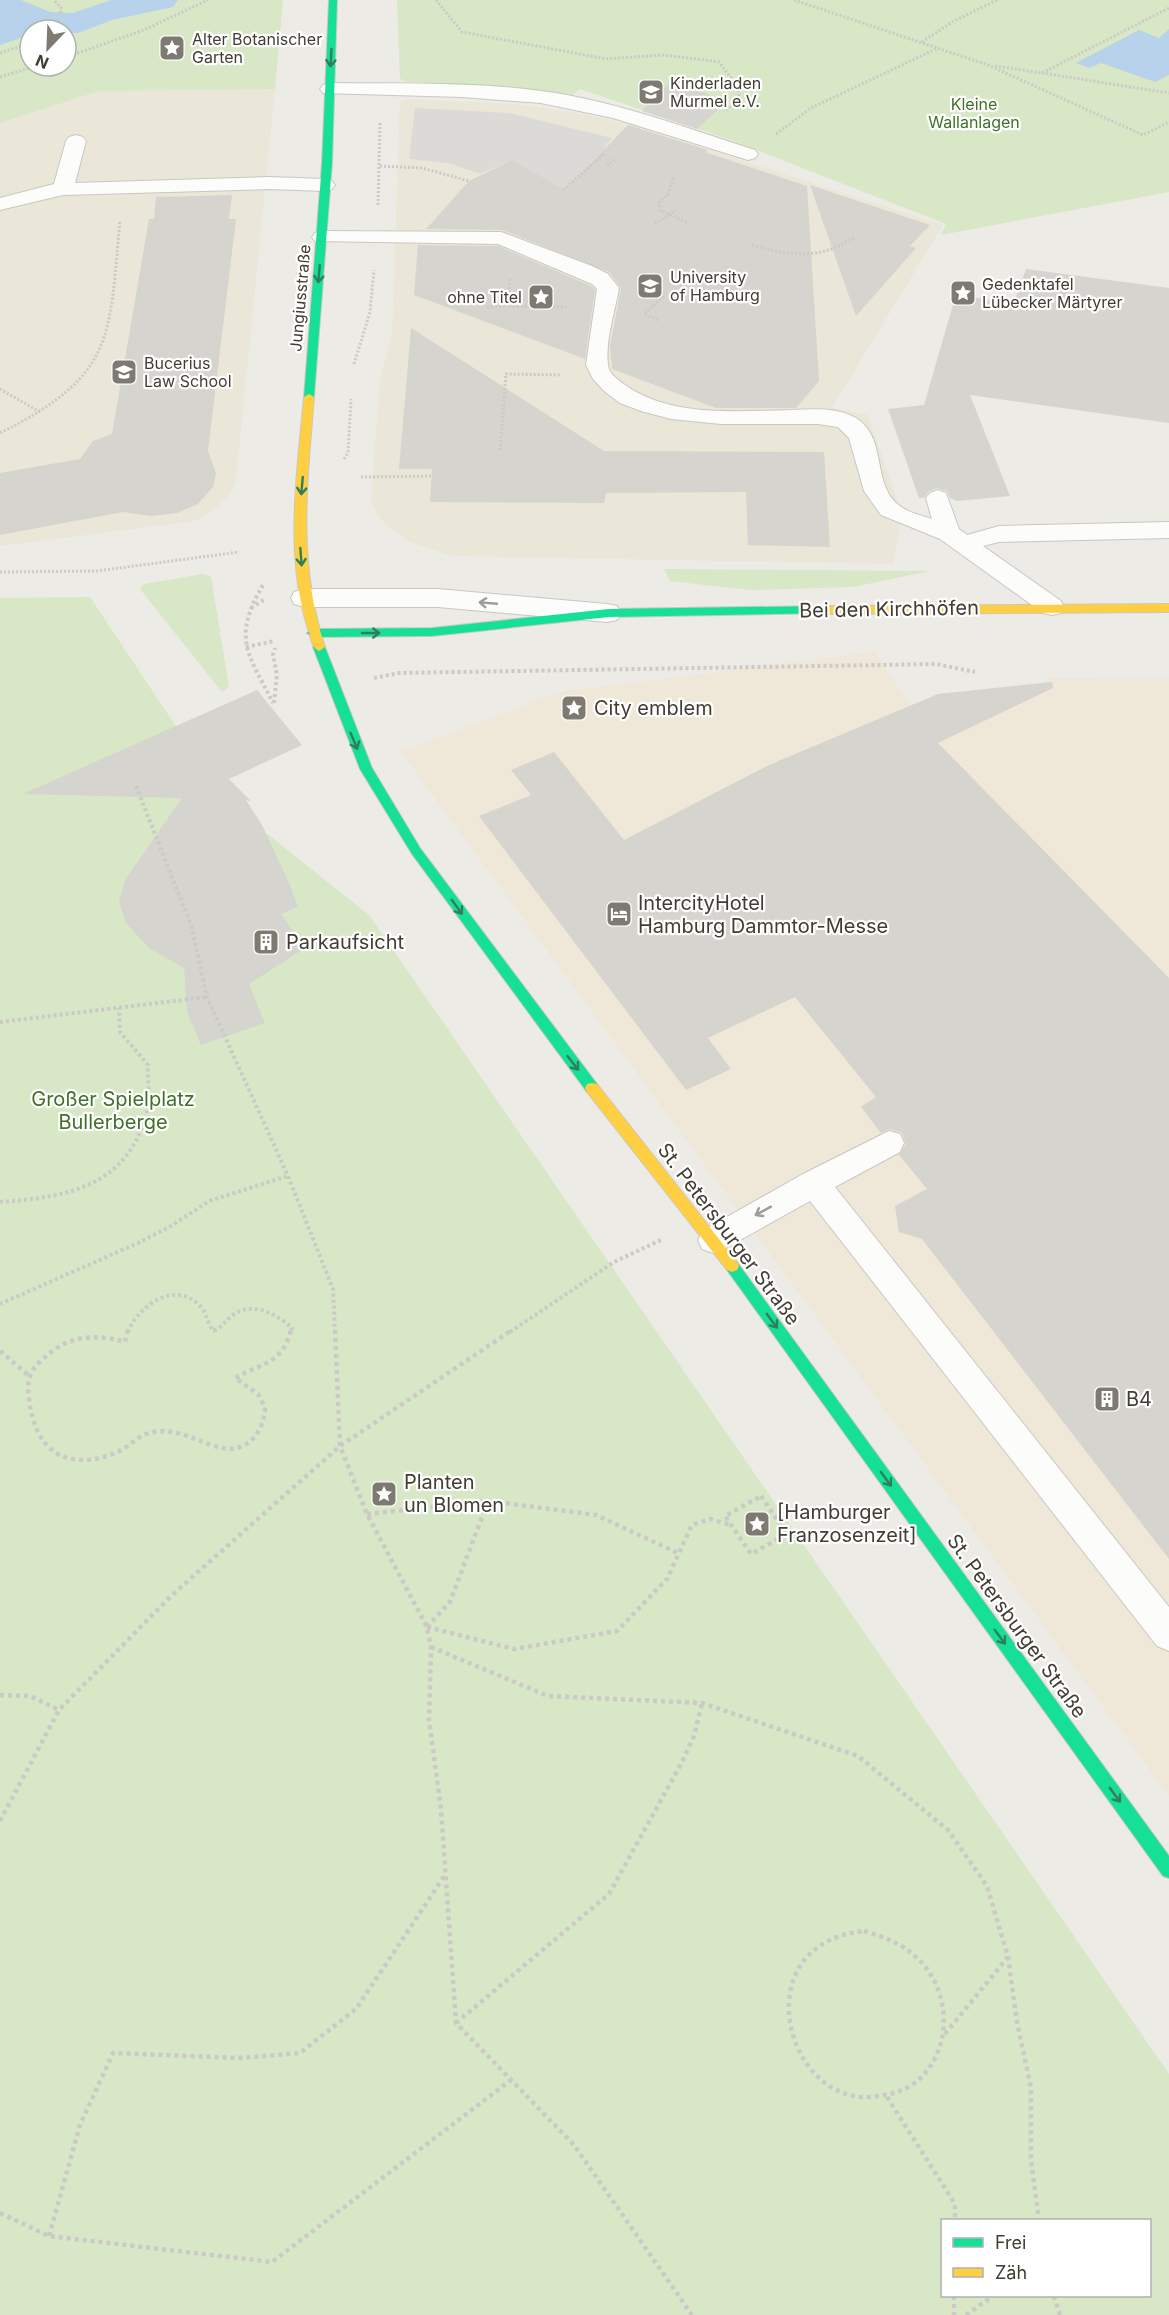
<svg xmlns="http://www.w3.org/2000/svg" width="1169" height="2315" viewBox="0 0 1169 2315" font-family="Inter,sans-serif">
<rect width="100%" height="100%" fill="#ecebe6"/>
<path fill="#efe8d8" d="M 875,652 L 929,734 L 1046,685 L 1043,682 L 1050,678 L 1169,679 L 1169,1796 L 401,752 L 559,692 Z"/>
<g fill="#eae7d8">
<path d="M 275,89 L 236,481 L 229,496 L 212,511 L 195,521 L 0,546 L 0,123 L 99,91 Z"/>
<path d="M 408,99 L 516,104 L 572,112 L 632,125 L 943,225 L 832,408 L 868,415 L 902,515 L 893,564 L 452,556 L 409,542 L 393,530 L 379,517 L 371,503 L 380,379 L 392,334 L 400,101 Z"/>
</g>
<g fill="#d8e7c6" fill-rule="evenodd">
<path d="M 0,0 L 283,0 L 275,89 L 99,91 L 0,123 ZM 30,30 L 66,30 L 66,66 L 30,66 Z"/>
<path d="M 397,0 L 1169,0 L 1169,192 L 941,235 L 946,224 L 728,139 L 580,89 L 567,99 L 524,91 L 403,81 L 400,78 Z"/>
<path d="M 664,569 L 930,571 L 853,587 L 751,590 L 670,581 Z"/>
<path d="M 203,574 L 211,577 L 229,687 L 222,692 L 140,589 L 144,584 Z"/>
<path d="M 90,597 L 225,800 L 369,915 L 1169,2074 L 1169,2315 L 0,2315 L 0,598 ZM 942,2220 L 1150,2220 L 1150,2296 L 942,2296 Z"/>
</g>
<path fill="#dcdad6" d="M 415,108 L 509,113 L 612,138 L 604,148 L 613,152 L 567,192 L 512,160 L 480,174 L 448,163 L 409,159 Z"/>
<g fill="#b7d2ea">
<path d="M 0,0 L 21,0 L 79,24 L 30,30 L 30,35 L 0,45 Z"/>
<path d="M 1169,29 L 1169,75 L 1155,82 L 1101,63 L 1089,68 L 1076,63 L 1139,30 L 1159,38 Z"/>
</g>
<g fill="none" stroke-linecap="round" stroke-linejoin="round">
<path fill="#b7d2ea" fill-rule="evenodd" d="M 111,0 L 178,0 L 173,7 L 112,20 L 78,33 L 66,33 L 66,30 L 23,28 L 18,21 L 23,14 L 35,11 L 73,13 Z"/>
</g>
<g fill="#d6d4ce">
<path d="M 671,82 L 727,101 L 697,129 L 642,111 Z"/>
<path d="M 628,125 L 708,150 L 705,152 L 807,186 L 819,381 L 796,408 L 716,408 L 612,369 L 610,346 L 621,288 L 609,272 L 502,230 L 426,229 L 469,181 L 512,160 L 565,190 Z"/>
<path d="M 810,185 L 930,225 L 910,246 L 916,248 L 856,316 Z"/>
<path d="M 232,195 L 229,219 L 236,219 L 208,451 L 216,473 L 213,487 L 198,504 L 177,513 L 151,516 L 123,512 L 0,535 L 0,473 L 80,459 L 93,441 L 112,434 L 149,219 L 154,219 L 156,197 Z"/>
<path d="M 418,245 L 498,246 L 591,286 L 595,290 L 585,359 L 414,295 Z"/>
<path d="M 1026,269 L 1169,288 L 1169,423 L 970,395 L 1010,496 L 957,501 L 950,498 L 947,491 L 937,488 L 928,492 L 924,498 L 919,498 L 888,409 L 924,405 L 956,294 L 1013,304 Z"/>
<path d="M 411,328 L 604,451 L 824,452 L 830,547 L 748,545 L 746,492 L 606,493 L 604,503 L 430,502 L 432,469 L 399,469 Z"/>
<path d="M 1052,682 L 1053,688 L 938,743 L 1169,978 L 1169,1559 L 922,1239 L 899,1232 L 895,1206 L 927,1189 L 899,1155 L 906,1144 L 902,1133 L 890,1129 L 881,1133 L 861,1107 L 876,1097 L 795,997 L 708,1038 L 731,1069 L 686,1090 L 479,816 L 531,795 L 511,770 L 554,752 L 624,840 L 769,765 L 938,694 Z"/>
<path d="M 257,690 L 302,745 L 229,779 L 251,801 L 246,800 L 262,825 L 290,885 L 298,907 L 281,914 L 305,948 L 249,984 L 265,1023 L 201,1045 L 187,1012 L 184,968 L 149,948 L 126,923 L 119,901 L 125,880 L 182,798 L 23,794 Z"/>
</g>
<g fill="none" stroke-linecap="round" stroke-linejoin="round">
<g stroke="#c9c7c2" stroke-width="2">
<g id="lane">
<path d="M 330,83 C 409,84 489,81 567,95 C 631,107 693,130 755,150 L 758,154 L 755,158 L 748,160 L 613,118 L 541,103 L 462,97 L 323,93 L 320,89 L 323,85 Z"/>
<path d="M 76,135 L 83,137 L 86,141 L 75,183 L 269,177 L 325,179 L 332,181 L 335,185 L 332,189 L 325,191 L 269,189 L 63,195 L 0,210 L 0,198 L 54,184 L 66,141 L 69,137 Z"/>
<path d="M 322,231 L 501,232 L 592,266 L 608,274 L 619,288 C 615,312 605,340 608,365 C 609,374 618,380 625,385 C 672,418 738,411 793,410 C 813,409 838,407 856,418 C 886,436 873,480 895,502 C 905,512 920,515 932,519 L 926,498 L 930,493 L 938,490 L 946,493 L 959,529 L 967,535 L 999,526 L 1169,522 L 1169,538 L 999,542 L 983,546 L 1061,601 L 1064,607 L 1061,613 L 1052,615 L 1043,613 L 940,539 L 881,515 L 864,491 L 849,438 L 838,427 L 818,424 L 721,424 L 671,419 L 641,411 L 620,403 L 604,391 L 593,379 L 586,365 L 597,289 L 592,284 L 498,244 L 315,241 L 312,237 L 315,233 Z"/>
<path d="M 889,1131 L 900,1134 L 904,1143 L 900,1152 L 835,1187 L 1169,1607 L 1169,1651 L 1157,1646 L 810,1201 L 724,1249 L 713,1253 L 702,1249 L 698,1240 L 702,1231 L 803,1174 Z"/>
</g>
</g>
<g stroke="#c9c7c2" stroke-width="2">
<path id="street" d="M 304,589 L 438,589 L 607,604 L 617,606 L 621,613 L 617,620 L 607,622 L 438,607 L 304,607 L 294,604 L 291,598 L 294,592 Z"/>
</g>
<g stroke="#ccc9bd" stroke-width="2">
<g id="fast">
<path d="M 329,0 L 337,0 L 332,163 L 314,397 L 309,400 L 304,397 L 322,163 Z"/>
<path d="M 826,606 L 830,607 L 830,613 L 609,617 L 432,636 L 313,637 L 307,633 L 313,629 L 432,628 L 609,609 Z"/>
<path d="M 319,643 L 325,647 L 372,768 L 420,848 L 597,1084 L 599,1088 L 597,1092 L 587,1092 L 412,854 L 360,769 L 313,647 Z"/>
<path d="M 732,1260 L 737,1262 L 1169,1856 L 1169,1878 L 1163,1876 L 727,1270 L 725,1266 L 727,1262 Z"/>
</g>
</g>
<g stroke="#ccc9bd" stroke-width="2">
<g id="slow">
<path d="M 309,394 L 314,397 C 307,485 297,561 325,647 L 319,651 C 312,648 311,639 309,632 C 284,556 297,474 304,397 Z"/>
<path d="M 1169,604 L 1169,612 L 826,614 L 820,610 L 826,606 Z"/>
<path d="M 592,1083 L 597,1084 L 737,1262 L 739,1266 L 737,1270 L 732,1272 L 727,1270 L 587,1092 L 585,1088 L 587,1084 Z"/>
</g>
</g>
<g stroke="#cbcac6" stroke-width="3" stroke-dasharray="2 2" stroke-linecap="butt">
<path d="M 436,0 L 462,32 L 606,59 L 663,55 L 719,62 L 738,87 L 739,98 L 724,112"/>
<path d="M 794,0 L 988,65 L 1143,135 L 1169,122"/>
<path d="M 51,30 L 60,16 L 61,8 L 54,0"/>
<path d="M 922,42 L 954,21 L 997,0"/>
<path d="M 0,53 L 30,43"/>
<path d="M 66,57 L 144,30 L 208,0"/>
<path d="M 995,66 L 1042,73 L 1169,8"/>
<path d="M 1042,73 L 1169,93"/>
<path d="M 0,77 L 36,66"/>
<path d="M 776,134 L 811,108 L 938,48"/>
<path d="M 380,166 L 422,168 L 469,181"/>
<path d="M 607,166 L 616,158"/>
<path d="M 674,178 L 668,194 L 659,203 L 660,210 L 688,223"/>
<path d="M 563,190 L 604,154"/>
<path d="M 378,205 L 380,123"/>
<path d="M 655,224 L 676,210"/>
<path d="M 752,245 C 788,255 820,261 852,238 L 856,239"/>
<path d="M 510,279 L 508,306 L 566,307"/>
<path d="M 487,307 L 508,306"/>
<path d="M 658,320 L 644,314 L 664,296"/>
<path d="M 354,364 L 370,312 L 374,270"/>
<path d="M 0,389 L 40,412"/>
<path d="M 0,433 C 116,375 109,338 120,220"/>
<path d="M 500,450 L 506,374 L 561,375"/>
<path d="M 344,459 L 348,453 L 351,399"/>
<path d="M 361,477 L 432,476"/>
<path d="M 0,572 L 97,571 L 239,552"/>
</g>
<g stroke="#cbcac6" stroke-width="4" stroke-dasharray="3 3" stroke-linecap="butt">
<path d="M 263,585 C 231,639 249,655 273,703"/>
<path d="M 251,608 L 265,599"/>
<path d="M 246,647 L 274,641"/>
<path d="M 374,678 L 399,673 L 936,664 L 975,672"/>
<path d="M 274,703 L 277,675 L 273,655 L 275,648"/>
<path d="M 136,786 L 191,925 L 207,997 L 288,1176 L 333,1289 L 335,1332"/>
<path d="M 0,1022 L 207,997"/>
<path d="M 0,1202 C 68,1197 128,1187 147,1111 C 151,1096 147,1080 148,1065 L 120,1032 L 119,1008"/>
<path d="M 0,1304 L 138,1243 L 171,1226 L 209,1201 L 288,1176"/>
<path d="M 128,1332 C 138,1306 176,1279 200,1306 C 207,1313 207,1324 214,1331 C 223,1327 227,1318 236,1313 C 255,1302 278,1315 292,1328 L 291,1332"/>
<path d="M 510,1332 L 614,1262 L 661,1240"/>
</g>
<g stroke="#cbcac6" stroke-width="4.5" stroke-dasharray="4 4" stroke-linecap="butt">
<path d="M 128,1330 L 125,1342 C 95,1333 68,1336 45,1357 C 38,1363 31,1370 29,1379 C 27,1390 29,1404 32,1415 C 35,1428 41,1441 52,1450 C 70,1465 102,1461 121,1450 C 132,1444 140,1434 153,1432 C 188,1426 214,1456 240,1447 C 256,1442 265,1423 265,1407 L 258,1394 L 235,1378 C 262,1363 282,1364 291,1330"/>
<path d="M 213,1330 L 215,1330"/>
<path d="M 335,1330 L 340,1446 L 367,1514 L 427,1627 L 431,1647 L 429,1720 L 441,1809 L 456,2023 L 574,2145 L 692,2315"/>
<path d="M 0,1351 L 29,1376"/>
<path d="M 761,1496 L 787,1534 L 751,1554 L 725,1516 Z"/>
<path d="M 367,1514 L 488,1501"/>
<path d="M 427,1627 L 514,1649 L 617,1631 L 667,1579 L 692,1525 L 710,1519 L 731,1525"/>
<path d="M 427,1627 L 450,1602 L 488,1501 L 596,1515 L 680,1554"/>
<path d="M 431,1647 L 548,1696 L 702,1703 L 858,1756 L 948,1830 L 987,1886 L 1008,1957 L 1017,2022 L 1031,2088 L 1031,2161 L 1039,2220"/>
<path d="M 0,1695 L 30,1696 L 59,1710"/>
<path d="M 0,1821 L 59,1710 L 171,1596 L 340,1446 L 512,1330"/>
<path d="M 864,1931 C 884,1937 901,1943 916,1957 C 952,1989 954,2051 916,2082 C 904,2091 893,2094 878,2096 C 787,2112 740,1944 864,1931 Z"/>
<path d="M 456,2023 L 609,1894 L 682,1762 L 694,1736 L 702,1703"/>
<path d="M 945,2034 L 1008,1957"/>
<path d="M 887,2097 L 955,2204 L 955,2220"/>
<path d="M 0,2213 L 49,2236 L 272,2262 L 511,2080"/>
<path d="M 49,2236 L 80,2125 L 113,2053 L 240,2058 L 300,2053 L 356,2009 L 445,1875"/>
<path d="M 954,2296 L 954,2315"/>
<path d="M 1054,2296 L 1060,2315"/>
<path d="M 966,2315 L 993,2296"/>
</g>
<use href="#lane" fill="#fcfcfb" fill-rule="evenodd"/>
<use href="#street" fill="#fcfcfb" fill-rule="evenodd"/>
<use href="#fast" fill="#16e098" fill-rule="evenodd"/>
<use href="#slow" fill="#ffcf43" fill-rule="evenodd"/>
</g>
<defs><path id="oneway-shaft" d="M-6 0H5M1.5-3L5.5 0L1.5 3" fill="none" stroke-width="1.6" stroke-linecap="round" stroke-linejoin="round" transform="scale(1.5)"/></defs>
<g stroke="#307e5b">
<use href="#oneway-shaft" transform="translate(331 58) rotate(93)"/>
<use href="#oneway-shaft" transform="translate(319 274) rotate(95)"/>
<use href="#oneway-shaft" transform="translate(302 486) rotate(95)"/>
<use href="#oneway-shaft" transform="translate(301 557) rotate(86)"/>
<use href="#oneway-shaft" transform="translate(371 633)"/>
<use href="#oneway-shaft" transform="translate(354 741) rotate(67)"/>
<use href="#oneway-shaft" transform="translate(457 907) rotate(54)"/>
<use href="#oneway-shaft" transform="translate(573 1063) rotate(52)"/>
<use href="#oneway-shaft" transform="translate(772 1321) rotate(54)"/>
<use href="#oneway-shaft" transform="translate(886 1479) rotate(54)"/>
<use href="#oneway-shaft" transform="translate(1000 1637) rotate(54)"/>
<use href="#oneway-shaft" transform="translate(1115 1795) rotate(54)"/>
</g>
<g stroke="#9f9c97">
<use href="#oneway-shaft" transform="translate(488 603) rotate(-175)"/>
<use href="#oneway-shaft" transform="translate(763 1211) rotate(151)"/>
</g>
<defs>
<g id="sight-square" transform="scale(1.35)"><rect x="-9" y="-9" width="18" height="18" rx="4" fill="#7e7a72" stroke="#fff"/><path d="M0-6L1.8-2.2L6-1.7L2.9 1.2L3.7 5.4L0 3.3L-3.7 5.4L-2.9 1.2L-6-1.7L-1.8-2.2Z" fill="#fff"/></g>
<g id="school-square" transform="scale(1.35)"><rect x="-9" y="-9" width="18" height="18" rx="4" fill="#7e7a72" stroke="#fff"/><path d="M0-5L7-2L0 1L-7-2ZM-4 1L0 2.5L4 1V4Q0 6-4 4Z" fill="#fff"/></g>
<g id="university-square" transform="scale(1.35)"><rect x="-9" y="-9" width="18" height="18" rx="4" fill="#7e7a72" stroke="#fff"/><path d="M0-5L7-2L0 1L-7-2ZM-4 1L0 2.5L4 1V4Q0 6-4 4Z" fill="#fff"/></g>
<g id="hotel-square" transform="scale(1.35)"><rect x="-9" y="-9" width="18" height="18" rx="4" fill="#7e7a72" stroke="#fff"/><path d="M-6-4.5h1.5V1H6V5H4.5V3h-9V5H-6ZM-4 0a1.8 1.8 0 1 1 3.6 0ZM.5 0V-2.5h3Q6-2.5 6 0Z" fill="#fff"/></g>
<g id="building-square" transform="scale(1.35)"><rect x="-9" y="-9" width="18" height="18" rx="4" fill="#7e7a72" stroke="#fff"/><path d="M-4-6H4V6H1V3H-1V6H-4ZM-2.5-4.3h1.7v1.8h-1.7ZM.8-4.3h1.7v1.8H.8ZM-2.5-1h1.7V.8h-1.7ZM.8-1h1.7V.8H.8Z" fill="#fff"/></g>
</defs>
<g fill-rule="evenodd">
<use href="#sight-square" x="172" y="48"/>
<use href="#school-square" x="651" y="92"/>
<use href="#university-square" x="650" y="286"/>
<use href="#sight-square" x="963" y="293"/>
<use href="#sight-square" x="541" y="297"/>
<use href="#university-square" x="124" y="372"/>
<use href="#sight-square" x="574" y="708"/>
<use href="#hotel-square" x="619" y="914"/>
<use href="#building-square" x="266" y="942"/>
<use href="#building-square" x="1107" y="1399"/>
<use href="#sight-square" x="384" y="1494"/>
<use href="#sight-square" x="757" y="1524"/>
</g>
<g text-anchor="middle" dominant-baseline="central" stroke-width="4.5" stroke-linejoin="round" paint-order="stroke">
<g font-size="16" fill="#423d33" stroke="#fff" text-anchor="start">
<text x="192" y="39">Alter Botanischer<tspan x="192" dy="18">Garten</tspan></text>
<text x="670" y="83">Kinderladen<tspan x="670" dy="18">Murmel e.V.</tspan></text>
<text x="670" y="277">University<tspan x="670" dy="18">of Hamburg</tspan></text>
<text x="982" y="284">Gedenktafel<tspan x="982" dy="18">Lübecker Märtyrer</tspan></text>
<text x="522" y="297" text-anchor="end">ohne Titel</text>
<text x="144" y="363">Bucerius<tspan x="144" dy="18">Law School</tspan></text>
</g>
<g font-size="16" fill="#40702a" stroke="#fff">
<text x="974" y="104">Kleine<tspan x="974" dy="18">Wallanlagen</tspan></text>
</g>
<g font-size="16" fill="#423d33" stroke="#fff">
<text transform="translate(300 298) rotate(-85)">Jungiusstraße</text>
</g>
<g font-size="20" fill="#423d33" stroke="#fff">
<text transform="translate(889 609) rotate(-1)">Bei den Kirchhöfen</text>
<text transform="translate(729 1234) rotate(53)">St. Petersburger Straße</text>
<text transform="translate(1017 1626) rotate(54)">St. Petersburger Straße</text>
</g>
<g font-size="20" fill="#423d33" stroke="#fff" text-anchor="start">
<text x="594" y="708">City emblem</text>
<text x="638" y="903">IntercityHotel<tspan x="638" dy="23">Hamburg Dammtor-Messe</tspan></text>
<text x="286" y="942">Parkaufsicht</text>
<text x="1126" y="1399">B4</text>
<text x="404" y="1482">Planten<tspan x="404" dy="23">un Blomen</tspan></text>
<text x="777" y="1512">[Hamburger<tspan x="777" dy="23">Franzosenzeit]</tspan></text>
</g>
<g font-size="20" fill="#40702a" stroke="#fff">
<text x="113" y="1099">Großer Spielplatz<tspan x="113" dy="23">Bullerberge</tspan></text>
</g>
</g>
<rect x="941" y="2219" width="210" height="78" fill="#ffffff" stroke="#b3b1ad" stroke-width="1.5"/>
<rect x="953" y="2238" width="30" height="9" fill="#16e098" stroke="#b3b1ad" stroke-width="1.5"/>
<text x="995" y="2249" font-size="18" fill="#423d33">Frei</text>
<rect x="953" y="2268" width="30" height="9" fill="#ffcf43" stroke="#b3b1ad" stroke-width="1.5"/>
<text x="995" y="2279" font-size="18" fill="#423d33">Zäh</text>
<g transform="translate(48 48) rotate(203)"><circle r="28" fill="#ffffff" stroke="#b3b1ad" stroke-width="1.5"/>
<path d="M0-4.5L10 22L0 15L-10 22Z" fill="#7e7a72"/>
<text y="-9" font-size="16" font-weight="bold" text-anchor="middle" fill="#423d33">N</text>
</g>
</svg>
